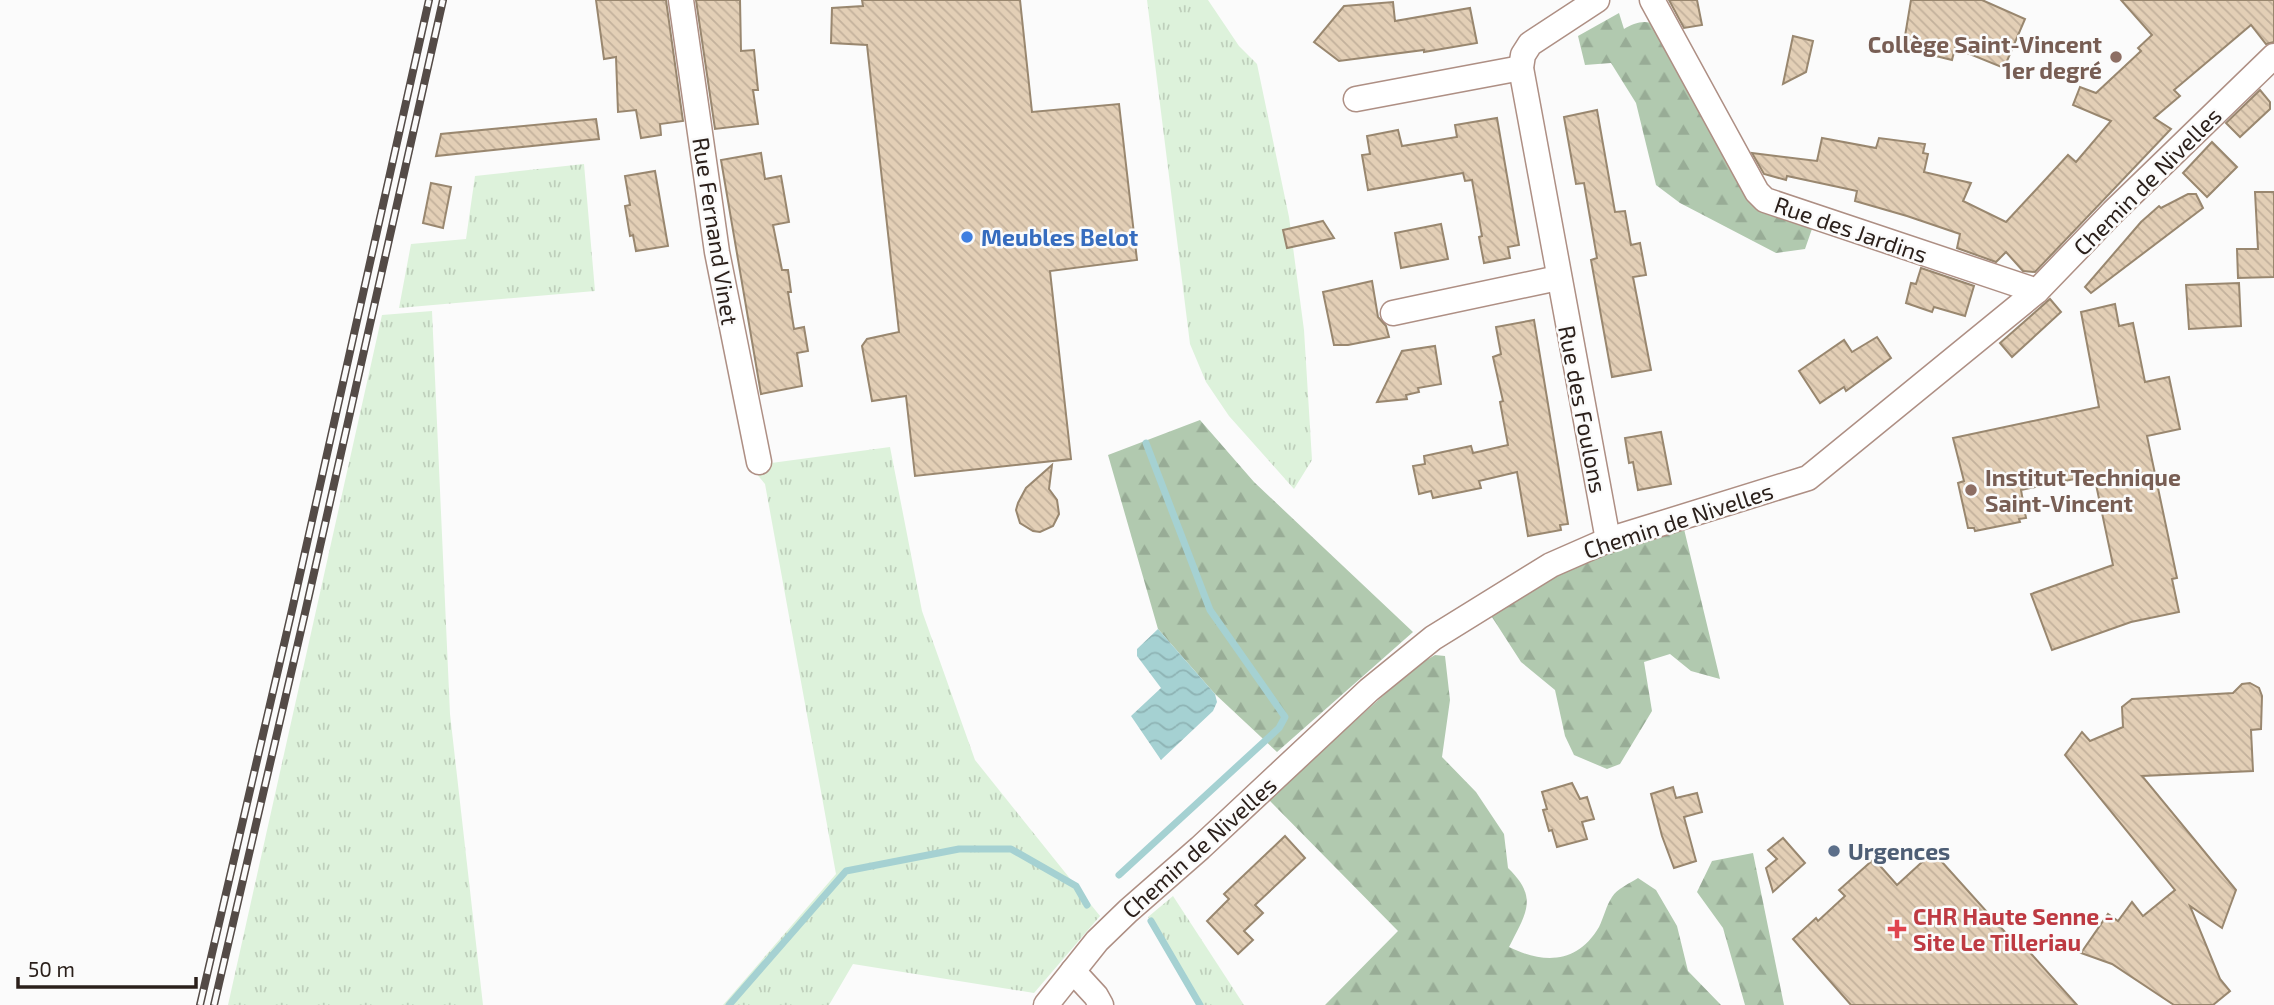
<svg xmlns="http://www.w3.org/2000/svg" width="2274" height="1005" viewBox="0 0 2274 1005" font-family="'Exo 2',sans-serif">
<defs>
<pattern id="grass-tufts" width="24" height="20" patternUnits="userSpaceOnUse" patternTransform="scale(1.75)"><rect width="24" height="20" fill="#ddf2db"/><path d="M3 7l-1-3M5 7V3M7 7l1-3M15 17l-1-3M17 17v-4M19 17l1-3" fill="none" stroke="#becfbb"/></pattern>
<pattern id="forest-firs" width="22" height="20" patternUnits="userSpaceOnUse" patternTransform="scale(1.75)"><rect width="22" height="20" fill="#b1c9af"/><path d="M5 1l3.5 6h-7zM16 11l3.5 6h-7z" fill="#98ac96"/></pattern>
<pattern id="water-waves" width="16" height="10" patternUnits="userSpaceOnUse" patternTransform="scale(1.75)"><rect width="16" height="10" fill="#a5d1d2"/><path d="M0 5q4-4 8 0t8 0" fill="none" stroke="#8eb3b4"/></pattern>
<pattern id="building-back-hatch" width="6" height="6" patternUnits="userSpaceOnUse" patternTransform="scale(1.75)"><rect width="6" height="6" fill="#e3cfb6"/><path d="M-1 5l2 2M0 0l6 6M5-1l2 2" fill="none" stroke="#c3b19c"/></pattern>
</defs>
<rect width="100%" height="100%" fill="#fbfbfb"/>
<g fill="url(#grass-tufts)">
<path d="M 1147,0 L 1208,0 L 1239,46 L 1257,64 L 1289,217 L 1304,330 L 1312,460 L 1294,489 L 1229,416 L 1206,382 L 1190,344 Z"/>
<path d="M 584,164 L 595,291 L 399,308 L 411,244 L 466,239 L 475,176 Z"/>
<path d="M 432,311 L 450,714 L 483,1005 L 228,1005 L 382,315 Z"/>
<path d="M 890,447 L 922,611 L 975,760 L 1100,916 L 1034,993 L 853,964 L 829,1005 L 723,1005 L 836,874 L 765,484 L 750,466 Z"/>
<path d="M 1173,896 L 1244,1005 L 1200,1005 L 1148,917 Z"/>
</g>
<g fill="url(#forest-firs)">
<path d="M 1619,13 L 1624,29 C 1634,23 1645,19 1656,25 L 1746,189 L 1813,226 L 1805,249 L 1776,253 L 1680,203 L 1656,185 L 1636,103 L 1611,63 L 1585,65 L 1578,36 Z"/>
<path d="M 1200,420 L 1254,482 L 1413,632 L 1277,752 L 1215,694 L 1158,629 L 1108,455 Z"/>
<path d="M 1684,529 L 1720,679 L 1691,671 L 1670,654 L 1644,662 L 1652,711 L 1620,764 L 1607,769 L 1574,755 L 1565,736 L 1555,690 L 1521,662 L 1490,614 L 1563,571 L 1615,549 Z"/>
<path d="M 1435,655 L 1445,656 L 1450,700 L 1442,757 L 1476,792 L 1504,834 L 1508,868 C 1539,898 1526,913 1509,947 C 1544,964 1577,964 1599,927 C 1604,917 1606,906 1612,897 C 1617,889 1630,883 1638,878 L 1656,890 L 1677,926 L 1688,971 L 1721,1005 L 1325,1005 L 1398,931 L 1268,799 L 1415,667 Z"/>
<path d="M 1753,853 L 1784,1005 L 1745,1005 L 1723,928 L 1697,892 L 1712,861 Z"/>
</g>
<path fill="url(#water-waves)" d="M 1158,629 L 1215,694 L 1217,702 L 1213,711 L 1161,760 L 1131,716 L 1161,688 L 1137,656 L 1137,649 Z"/>
<g fill="none" stroke-linecap="round" stroke-linejoin="round">
<g stroke="#a5d1d2" stroke-width="7">
<path d="M 1119,875 L 1279,728 L 1285,717 L 1210,610 L 1146,443"/>
<path d="M 1151,921 L 1200,1005"/>
<path d="M 729,1005 L 846,871 L 959,849 L 1011,849 L 1076,886 L 1087,905"/>
</g>
</g>
<g fill="url(#building-back-hatch)" stroke="#99876f" stroke-width="2">
<path d="M 596,0 L 666,0 L 683,121 L 660,124 L 661,135 L 641,138 L 636,110 L 618,112 L 616,57 L 604,59 Z"/>
<path d="M 696,0 L 740,0 L 741,51 L 754,50 L 758,90 L 753,90 L 758,124 L 715,129 Z"/>
<path d="M 862,0 L 1020,0 L 1032,112 L 1119,104 L 1137,260 L 1050,271 L 1071,459 L 915,476 L 906,396 L 872,401 L 862,346 L 867,339 L 899,332 L 867,45 L 831,43 L 832,8 L 863,6 Z"/>
<path d="M 1669,0 L 1697,0 L 1702,25 L 1684,28 Z"/>
<path d="M 1911,0 L 1982,0 L 2025,19 L 2004,68 L 1955,48 L 1952,60 L 1903,48 Z"/>
<path d="M 2121,0 L 2274,0 L 2274,42 L 2266,44 L 2251,25 L 2174,90 L 2180,96 L 2154,118 L 2171,129 L 2035,272 L 2023,271 L 2006,252 L 1996,262 L 1957,248 L 1960,234 L 1907,216 L 1855,201 L 1857,191 L 1787,176 L 1786,180 L 1764,174 L 1752,153 L 1817,161 L 1822,138 L 1876,148 L 1879,138 L 1925,144 L 1923,153 L 1928,154 L 1924,172 L 1971,183 L 1963,201 L 2006,222 L 2068,155 L 2076,162 L 2111,121 L 2073,105 L 2080,87 L 2096,93 L 2141,51 L 2138,48 L 2152,35 Z"/>
<path d="M 1393,2 L 1395,21 L 1470,8 L 1477,43 L 1424,52 L 1424,50 L 1339,61 L 1314,42 L 1344,6 Z"/>
<path d="M 1793,36 L 1813,41 L 1806,72 L 1783,84 Z"/>
<path d="M 2260,90 L 2270,102 L 2270,109 L 2240,137 L 2226,123 Z"/>
<path d="M 1597,110 L 1615,212 L 1625,211 L 1631,245 L 1640,243 L 1646,275 L 1633,277 L 1651,370 L 1612,377 L 1591,260 L 1597,258 L 1584,183 L 1576,184 L 1564,117 Z"/>
<path d="M 1497,118 L 1519,245 L 1508,247 L 1510,258 L 1484,263 L 1479,237 L 1482,236 L 1472,180 L 1465,181 L 1463,173 L 1368,190 L 1362,155 L 1370,154 L 1367,136 L 1398,130 L 1402,146 L 1457,137 L 1455,125 Z"/>
<path d="M 596,119 L 599,139 L 436,156 L 441,134 Z"/>
<path d="M 2212,142 L 2237,167 L 2207,197 L 2183,173 Z"/>
<path d="M 761,153 L 765,179 L 781,176 L 789,222 L 773,225 L 782,270 L 788,270 L 791,292 L 788,292 L 794,329 L 804,327 L 808,351 L 797,353 L 802,386 L 761,394 L 721,160 Z"/>
<path d="M 655,171 L 668,246 L 636,251 L 633,235 L 630,236 L 625,206 L 630,205 L 625,176 Z"/>
<path d="M 431,183 L 451,187 L 443,228 L 423,223 Z"/>
<path d="M 2255,192 L 2274,192 L 2274,277 L 2238,278 L 2237,249 L 2258,249 Z"/>
<path d="M 2188,194 L 2196,194 L 2203,208 L 2091,293 L 2085,287 L 2141,222 L 2159,206 L 2161,208 Z"/>
<path d="M 1323,221 L 1334,238 L 1287,248 L 1283,230 Z"/>
<path d="M 1441,224 L 1448,259 L 1401,268 L 1395,233 Z"/>
<path d="M 1921,268 L 1974,286 L 1965,316 L 1934,307 L 1932,312 L 1906,303 L 1911,283 L 1916,284 Z"/>
<path d="M 1372,281 L 1378,317 L 1386,326 L 1389,337 L 1348,345 L 1334,345 L 1323,292 Z"/>
<path d="M 2239,283 L 2241,326 L 2189,329 L 2186,285 Z"/>
<path d="M 2050,299 L 2061,312 L 2012,357 L 2000,343 Z"/>
<path d="M 2115,304 L 2119,326 L 2133,323 L 2145,382 L 2169,377 L 2180,429 L 2147,436 L 2177,578 L 2172,579 L 2179,612 L 2131,622 L 2052,650 L 2031,594 L 2113,565 L 2094,475 L 2021,490 L 2026,518 L 2019,519 L 2020,522 L 1975,531 L 1974,528 L 1968,528 L 1958,483 L 1964,481 L 1953,438 L 2099,407 L 2081,312 Z"/>
<path d="M 1534,320 L 1568,524 L 1560,525 L 1561,530 L 1528,536 L 1517,472 L 1479,481 L 1481,488 L 1433,498 L 1431,491 L 1419,494 L 1413,466 L 1425,464 L 1424,456 L 1471,446 L 1473,453 L 1508,445 L 1500,402 L 1503,401 L 1493,357 L 1501,354 L 1496,327 Z"/>
<path d="M 1877,337 L 1891,358 L 1846,391 L 1844,387 L 1820,403 L 1799,371 L 1844,340 L 1852,352 Z"/>
<path d="M 1435,346 L 1441,384 L 1418,388 L 1419,392 L 1406,395 L 1407,399 L 1377,402 L 1402,351 Z"/>
<path d="M 1661,432 L 1671,484 L 1638,490 L 1633,462 L 1629,463 L 1625,438 Z"/>
<path d="M 1052,465 L 1049,489 L 1057,500 L 1059,514 L 1053,526 L 1040,532 L 1033,531 L 1020,523 L 1016,510 L 1018,503 L 1026,488 Z"/>
<path d="M 2250,683 L 2259,688 L 2262,696 L 2261,729 L 2251,730 L 2253,771 L 2142,776 L 2236,890 L 2222,928 L 2190,906 L 2220,979 L 2230,991 L 2213,1005 L 2174,1005 L 2112,964 L 2081,953 L 2108,914 L 2118,921 L 2132,902 L 2143,916 L 2175,890 L 2065,755 L 2082,732 L 2090,741 L 2123,727 L 2122,707 L 2132,699 L 2233,693 L 2242,684 Z"/>
<path d="M 1572,783 L 1580,799 L 1587,797 L 1594,819 L 1582,822 L 1587,839 L 1557,847 L 1552,830 L 1549,831 L 1543,810 L 1547,809 L 1542,792 Z"/>
<path d="M 1673,787 L 1676,798 L 1697,793 L 1702,812 L 1684,817 L 1696,861 L 1674,868 L 1662,836 L 1651,794 Z"/>
<path d="M 1285,836 L 1305,858 L 1255,905 L 1263,913 L 1244,931 L 1253,940 L 1238,954 L 1207,921 L 1229,899 L 1224,894 Z"/>
<path d="M 1783,838 L 1805,863 L 1773,892 L 1766,868 L 1777,859 L 1768,850 Z"/>
<path d="M 1933,852 L 2013,941 L 2016,937 L 2077,1005 L 1851,1005 L 1793,939 L 1816,918 L 1818,921 L 1845,896 L 1839,890 L 1874,859 L 1897,885 Z"/>
</g>
<g fill="none" stroke-linecap="round" stroke-linejoin="round">
<g stroke="#ae8f84" stroke-width="27">
<g id="minor">
<path d="M 681,0 L 717,252 L 759,462"/>
<path d="M 1597,0 L 1530,44 L 1523,55 L 1521,68 L 1608,540"/>
<path d="M 1652,0 L 1757,192 L 1765,200 L 2037,291"/>
<path d="M 1356,99 L 1521,68"/>
<path d="M 1393,313 L 1558,278"/>
<path d="M 1073,971 L 1096,996 L 1101,1005"/>
<path d="M 1046,1005 L 1097,941 L 1128,911 L 1200,848 L 1369,690 L 1433,638 L 1551,565 L 1608,540 L 1808,478 L 2037,291 L 2113,212 L 2274,56"/>
</g>
</g>
<use href="#minor" stroke="#fff" stroke-width="24"/>
<g stroke="#544b47" stroke-width="8">
<g id="rail">
<path d="M 200,1005 L 292,610 L 429,0"/>
<path d="M 214,1005 L 305,613 L 443,0"/>
</g>
</g>
<use href="#rail" stroke="#fbfbfb" stroke-width="5" stroke-dasharray="16" stroke-linecap="butt"/>
</g>
<g fill="#8d6e63" stroke="#fbfbfb" stroke-width="2.5">
<circle cx="2116" cy="57" r="7"/>
<circle cx="1971" cy="490" r="7"/>
</g>
<circle fill="#3f7fe0" stroke="#fbfbfb" stroke-width="2.5" cx="967" cy="237" r="7"/>
<circle fill="#5c6f8a" stroke="#fbfbfb" stroke-width="2.5" cx="1834" cy="851" r="7"/>
<path fill="#e0444e" stroke="#fbfbfb" stroke-width="2.5" d="M1893.5 918.5h7v7h7v7h-7v7h-7v-7h-7v-7h7z"/>
<g text-anchor="middle" dominant-baseline="central" stroke-width="5" stroke-linejoin="round" paint-order="stroke">
<g font-size="23" font-weight="bold" fill="#785e54" stroke="#fbfbfb" text-anchor="end">
<text x="2102" y="44">Collège Saint-Vincent<tspan x="2102" dy="26">1er degré</tspan></text>
<text x="1985" y="477" text-anchor="start">Institut Technique<tspan x="1985" dy="26">Saint-Vincent</tspan></text>
</g>
<g font-size="23" fill="#2b201b" stroke="#fbfbfb">
<text transform="translate(2147 181) rotate(-45)">Chemin de Nivelles</text>
<text transform="translate(1851 229) rotate(19)">Rue des Jardins</text>
<text transform="translate(716 231) rotate(81)">Rue Fernand Vinet</text>
<text transform="translate(1583 409) rotate(79)">Rue des Foulons</text>
<text transform="translate(1678 520) rotate(-18)">Chemin de Nivelles</text>
<text transform="translate(1199 847) rotate(-42)">Chemin de Nivelles</text>
</g>
<g font-size="23" font-weight="bold" fill="#366cbe" stroke="#fbfbfb" text-anchor="start">
<text x="981" y="237">Meubles Belot</text>
</g>
<g font-size="23" font-weight="bold" fill="#4e5e75" stroke="#fbfbfb" text-anchor="start">
<text x="1848" y="851">Urgences</text>
</g>
<g font-size="23" font-weight="bold" fill="#be3a42" stroke="#fbfbfb" text-anchor="start">
<text x="1913" y="916">CHR Haute Senne -<tspan x="1913" dy="26">Site Le Tilleriau</tspan></text>
</g>
</g>
<path d="M18 977v10h178v-10" fill="none" stroke="#2b201b" stroke-width="3.5"/>
<text x="28" y="977" font-size="21" fill="#2b201b" stroke="#fbfbfb" stroke-width="5" paint-order="stroke">50 m</text>
</svg>
